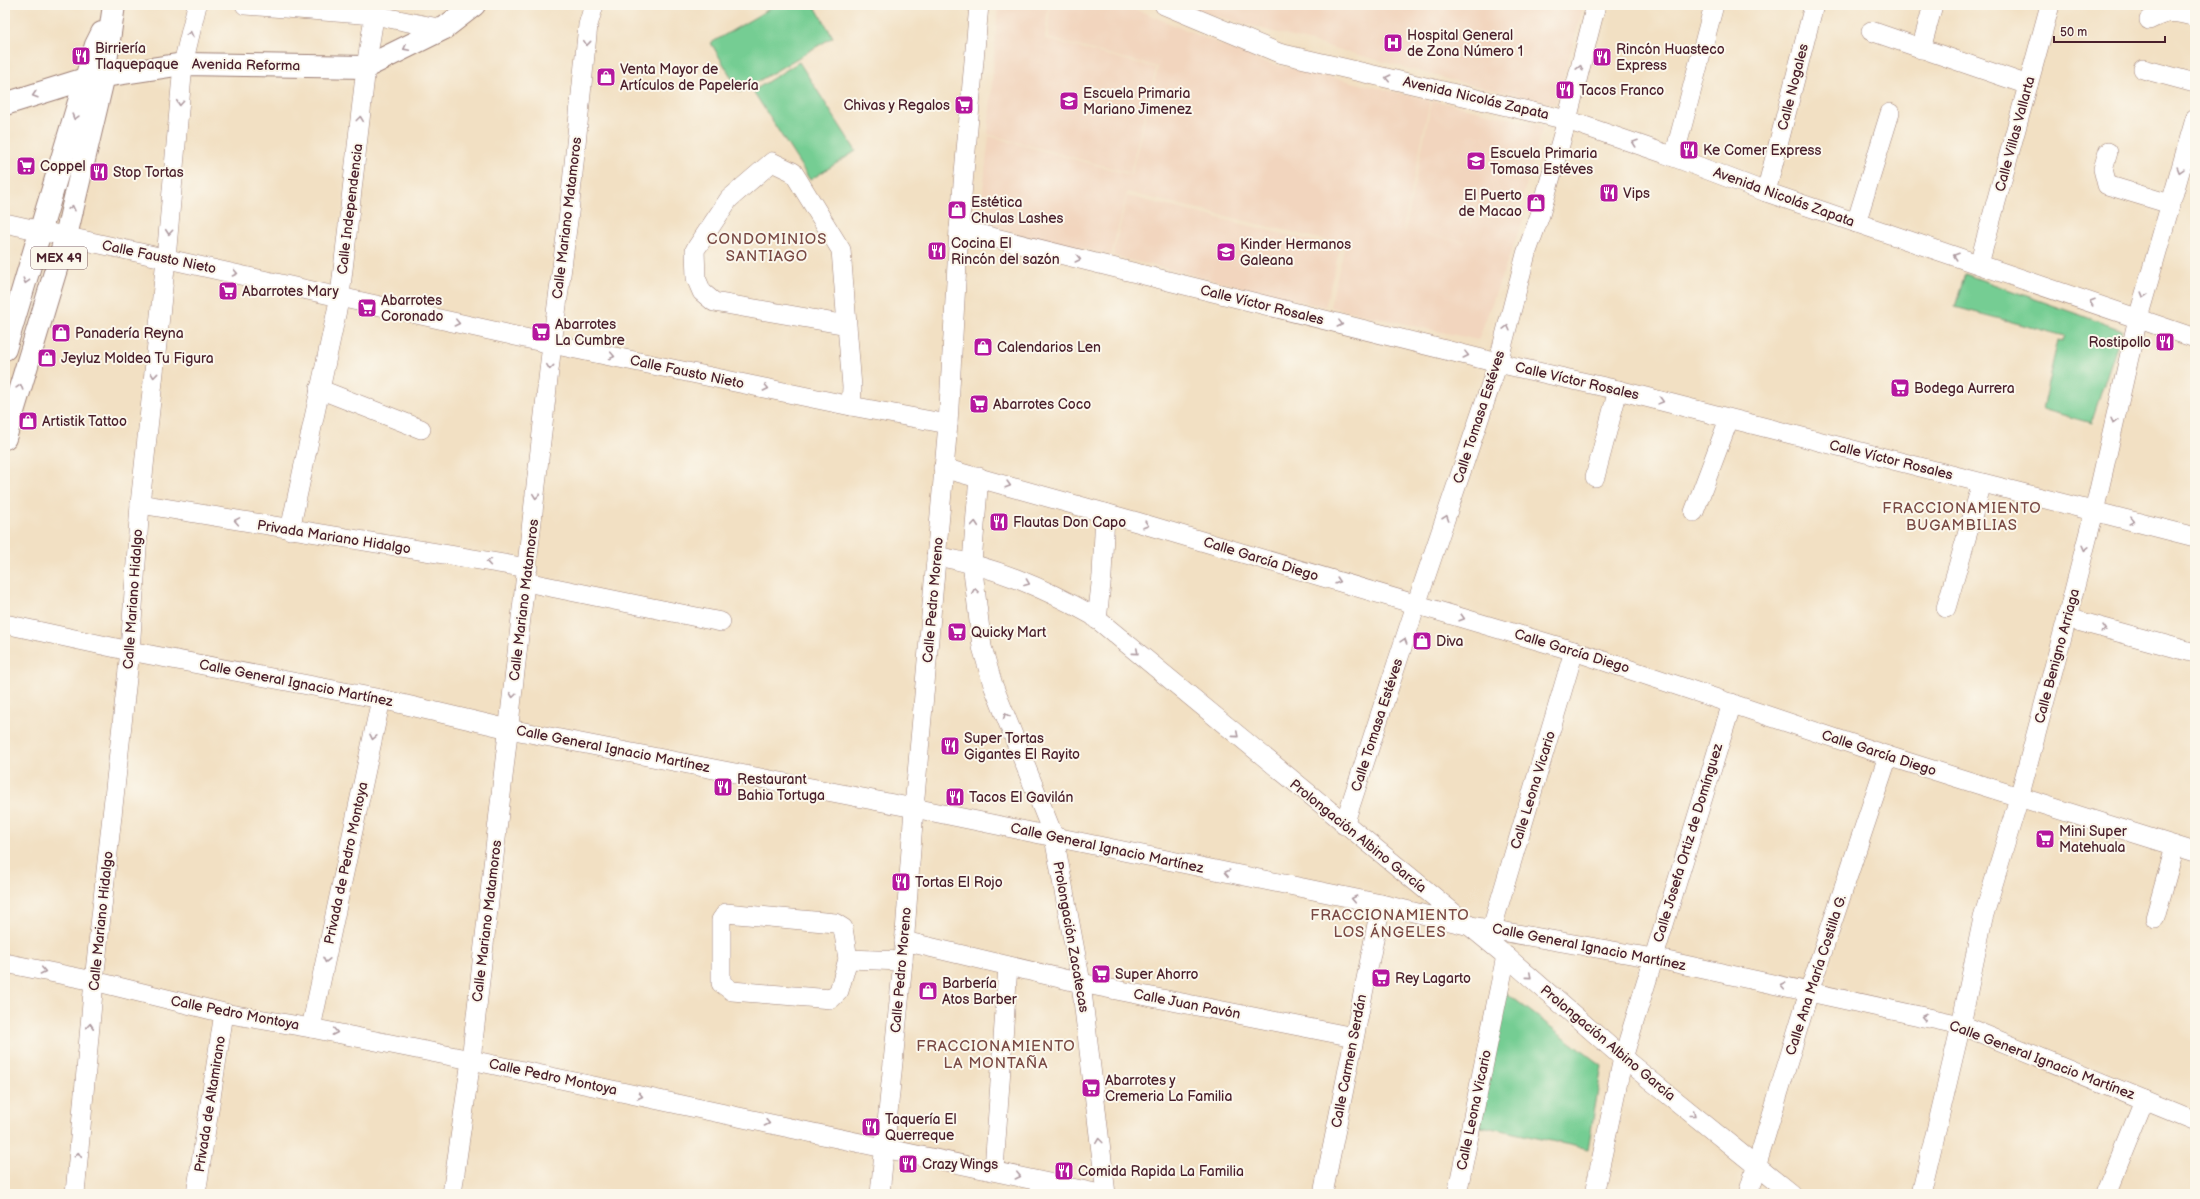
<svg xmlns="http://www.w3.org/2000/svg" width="2200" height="1199" viewBox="0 0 2200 1199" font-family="'Balsamiq Sans',sans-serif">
<rect width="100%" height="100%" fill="#fbf7ec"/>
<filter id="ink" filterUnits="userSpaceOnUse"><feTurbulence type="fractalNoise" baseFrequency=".025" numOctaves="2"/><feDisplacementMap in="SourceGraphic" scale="8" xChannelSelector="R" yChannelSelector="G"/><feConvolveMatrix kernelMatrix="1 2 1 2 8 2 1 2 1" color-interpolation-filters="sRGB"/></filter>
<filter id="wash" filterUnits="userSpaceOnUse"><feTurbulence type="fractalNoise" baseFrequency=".012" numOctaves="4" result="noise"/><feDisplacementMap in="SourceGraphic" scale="16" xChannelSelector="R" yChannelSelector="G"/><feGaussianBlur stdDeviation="0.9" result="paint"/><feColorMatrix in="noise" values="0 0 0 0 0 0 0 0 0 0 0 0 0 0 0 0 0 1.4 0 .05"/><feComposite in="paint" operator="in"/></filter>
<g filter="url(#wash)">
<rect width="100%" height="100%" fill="#f2e0c3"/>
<g fill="#f2d5be">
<path d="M 998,5 L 1048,5 L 1045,39 L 1156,68 L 1130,173 L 988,134 Z"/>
<path d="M 1050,5 L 1125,5 L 1261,61 L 1430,100 L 1403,230 L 1465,243 L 1477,198 L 1527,209 L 1478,340 L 1330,307 L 1345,245 L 1127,192 L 1111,255 L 979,225 L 989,136 L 1131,175 L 1158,67 L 1048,38 Z"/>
<path d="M 1176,5 L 1584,5 L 1556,104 L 1458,82 Z"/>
<path d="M 1432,100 L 1543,126 L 1520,206 L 1476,196 L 1465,242 L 1405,230 Z"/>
<path d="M 1127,196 L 1340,248 L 1325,307 L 1113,256 Z"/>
</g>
<g fill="#75cd93" stroke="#60765f">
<path d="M 776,5 L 814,5 L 833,37 L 740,92 L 711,43 Z"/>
<path d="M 799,62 L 856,151 L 810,180 L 753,91 Z"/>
<path d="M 1965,274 L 2122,330 L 2091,423 L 2042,409 L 2058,340 L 2062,341 L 2065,336 L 1955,307 Z"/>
<path d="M 1504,991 L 1602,1066 L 1588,1149 L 1477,1125 Z"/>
</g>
</g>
<g filter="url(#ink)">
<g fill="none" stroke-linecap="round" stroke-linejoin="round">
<g stroke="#9e8077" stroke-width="20">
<g id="minor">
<path d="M 245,5 L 374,15 L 443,29"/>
<path d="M 1164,5 L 1279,53 L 1567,120 L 1663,153 L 1766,192 L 2195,338"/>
<path d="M 2149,20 C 2169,10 2174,11 2195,17"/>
<path d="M 1871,31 L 2028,85"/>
<path d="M 1921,49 L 1933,5"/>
<path d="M 2143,69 L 2195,83"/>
<path d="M 2108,152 L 2103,169 L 2107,185 L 2170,204"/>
<path d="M 1674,157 L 1714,5"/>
<path d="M 1766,192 L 1814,5"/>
<path d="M 5,223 L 552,344 L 851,406 L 948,424"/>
<path d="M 1856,223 L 1890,113"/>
<path d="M 959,229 L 1498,363 L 1618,390 L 2195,537"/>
<path d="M 1979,264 L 2050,5"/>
<path d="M 847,325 L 714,302 L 702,292 L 696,278 L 695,250 L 729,199 L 772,162 L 793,172 L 841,250 L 852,387 L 851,406"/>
<path d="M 319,389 L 421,429"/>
<path d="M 943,468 L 1137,522 L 1574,651 L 1888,756 L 2195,852"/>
<path d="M 979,477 L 972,562 L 982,647 L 993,685 L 1054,837 L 1081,983 L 1106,1194"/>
<path d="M 1595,477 L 1618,390"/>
<path d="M 140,504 L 528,568"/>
<path d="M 1694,512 L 1729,419"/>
<path d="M 290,530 L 340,296 L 366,67 L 376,5"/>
<path d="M 936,556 C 993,566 1042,587 1092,615 L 1506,956 L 1623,1058 L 1791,1194"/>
<path d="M 526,582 L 721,622"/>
<path d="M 1946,608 L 1982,483"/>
<path d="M 2067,618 L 2195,653"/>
<path d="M 1097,620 L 1102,575 L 1105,513"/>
<path d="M 5,624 L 130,651 L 381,699 L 509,729 L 914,808 L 1381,904 L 1466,925 L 1653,958 L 1961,1025 L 2195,1121"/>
<path d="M 1344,825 L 1416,605 L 1498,363 L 1526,254 L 1540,215 L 1567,120 L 1596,5"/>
<path d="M 726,913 L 835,923 L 843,928 L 848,959 L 839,991 L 831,999 L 732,991 L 721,983 L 721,920 Z"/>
<path d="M 2155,918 L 2175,846"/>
<path d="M 1492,928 L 1574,651"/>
<path d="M 904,941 L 1081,983 L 1354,1037"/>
<path d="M 848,959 L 903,961"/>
<path d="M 5,963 L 94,981 L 224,1013 L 311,1028 L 471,1060 L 1100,1194"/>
<path d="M 311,1028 L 381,699"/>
<path d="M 994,1170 L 1008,966"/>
<path d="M 75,1194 L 94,981 L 130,651 L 140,504 L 166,259 L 183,64 L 197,5"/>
<path d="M 196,1194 L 224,1013"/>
<path d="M 452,1194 L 471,1060 L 552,344 L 569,213 L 588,25 L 594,5"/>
<path d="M 880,1194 L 903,961 L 914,808 L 948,424 L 959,229 L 979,5"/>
<path d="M 1323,1194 L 1381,904"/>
<path d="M 1457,1194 L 1506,956"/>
<path d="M 1594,1194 L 1623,1058 L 1732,703"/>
<path d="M 1748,1194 L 1809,992 L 1888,756"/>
<path d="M 1921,1194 L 1961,1025 L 1983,918 L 2019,798 L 2067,618 L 2094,512 L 2138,318 L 2195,119"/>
<path d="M 2106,1194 L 2144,1100"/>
</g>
</g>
<g stroke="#9e8077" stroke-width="24">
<g id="major">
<path d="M 5,104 L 85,79 L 183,64 L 366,67 L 443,29 L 474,5"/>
<path d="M 5,349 L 96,45 L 102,33"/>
<path d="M 5,438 L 66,236 L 104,75 L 114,5"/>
</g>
</g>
<use href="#minor" stroke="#fff" stroke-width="19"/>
<use href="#major" stroke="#fff" stroke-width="22"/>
</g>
<defs><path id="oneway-chevron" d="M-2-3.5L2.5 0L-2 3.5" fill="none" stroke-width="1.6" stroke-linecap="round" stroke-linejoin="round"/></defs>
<g stroke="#ae9aa0">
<use href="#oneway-chevron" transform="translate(190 34) rotate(-76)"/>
<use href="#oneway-chevron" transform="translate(587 43) rotate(96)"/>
<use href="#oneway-chevron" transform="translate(406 48) rotate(154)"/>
<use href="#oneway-chevron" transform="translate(1580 68) rotate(-76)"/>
<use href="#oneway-chevron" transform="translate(1388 78) rotate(-167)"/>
<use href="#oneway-chevron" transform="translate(35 95) rotate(163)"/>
<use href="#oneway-chevron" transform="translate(180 103) rotate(95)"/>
<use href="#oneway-chevron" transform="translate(75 117) rotate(106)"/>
<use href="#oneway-chevron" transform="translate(360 119) rotate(-83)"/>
<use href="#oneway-chevron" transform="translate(1635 143) rotate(-161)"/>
<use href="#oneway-chevron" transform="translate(2180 170) rotate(106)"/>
<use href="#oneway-chevron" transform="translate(72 208) rotate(-77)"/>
<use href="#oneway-chevron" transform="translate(169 232) rotate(95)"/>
<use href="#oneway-chevron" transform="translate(1956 256) rotate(-162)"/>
<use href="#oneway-chevron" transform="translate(1078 259) rotate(14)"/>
<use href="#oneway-chevron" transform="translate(235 273) rotate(12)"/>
<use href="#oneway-chevron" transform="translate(26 281) rotate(107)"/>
<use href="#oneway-chevron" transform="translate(2144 295) rotate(106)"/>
<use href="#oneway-chevron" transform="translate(2092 302) rotate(-161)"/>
<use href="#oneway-chevron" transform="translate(457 323) rotate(13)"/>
<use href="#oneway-chevron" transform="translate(1340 324) rotate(14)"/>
<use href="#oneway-chevron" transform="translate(1507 328) rotate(-76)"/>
<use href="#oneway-chevron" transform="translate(1466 355) rotate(14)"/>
<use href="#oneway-chevron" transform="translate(612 356) rotate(12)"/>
<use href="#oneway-chevron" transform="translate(550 367) rotate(96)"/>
<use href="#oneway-chevron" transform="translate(154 375) rotate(96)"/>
<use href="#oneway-chevron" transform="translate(20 387) rotate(-73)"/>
<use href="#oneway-chevron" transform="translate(766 388) rotate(12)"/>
<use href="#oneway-chevron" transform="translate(1661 401) rotate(15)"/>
<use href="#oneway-chevron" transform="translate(2114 421) rotate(103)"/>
<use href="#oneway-chevron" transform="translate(1008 485) rotate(16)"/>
<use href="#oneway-chevron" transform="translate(536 496) rotate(96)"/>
<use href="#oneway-chevron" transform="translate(1446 518) rotate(-71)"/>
<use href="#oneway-chevron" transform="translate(237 521) rotate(-170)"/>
<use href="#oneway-chevron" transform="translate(2132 521) rotate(14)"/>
<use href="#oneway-chevron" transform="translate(975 524) rotate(-85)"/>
<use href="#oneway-chevron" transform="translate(1146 525) rotate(17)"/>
<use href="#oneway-chevron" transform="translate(2085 548) rotate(104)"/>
<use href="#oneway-chevron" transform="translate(489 562) rotate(-171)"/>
<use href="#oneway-chevron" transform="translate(1338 581) rotate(17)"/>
<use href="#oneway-chevron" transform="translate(1027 583) rotate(21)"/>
<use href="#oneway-chevron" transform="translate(975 591) rotate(-97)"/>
<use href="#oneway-chevron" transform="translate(1462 618) rotate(16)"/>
<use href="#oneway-chevron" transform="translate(2104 629) rotate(15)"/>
<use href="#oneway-chevron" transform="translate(1404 641) rotate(-72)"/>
<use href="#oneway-chevron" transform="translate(1136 652) rotate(40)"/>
<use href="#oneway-chevron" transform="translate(513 695) rotate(97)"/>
<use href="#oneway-chevron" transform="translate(1006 716) rotate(-112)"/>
<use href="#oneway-chevron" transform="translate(1236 735) rotate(40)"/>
<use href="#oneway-chevron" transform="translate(373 737) rotate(102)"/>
<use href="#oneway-chevron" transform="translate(1227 873) rotate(-168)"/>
<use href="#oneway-chevron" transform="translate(1354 899) rotate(-168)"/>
<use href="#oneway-chevron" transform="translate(326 960) rotate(102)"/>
<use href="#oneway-chevron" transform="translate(43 971) rotate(12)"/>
<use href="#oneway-chevron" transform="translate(1529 976) rotate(41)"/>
<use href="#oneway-chevron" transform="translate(1783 986) rotate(-168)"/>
<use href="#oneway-chevron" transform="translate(1924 1017) rotate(-168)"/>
<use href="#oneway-chevron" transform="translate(90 1026) rotate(-85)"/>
<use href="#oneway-chevron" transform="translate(335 1032) rotate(11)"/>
<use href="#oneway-chevron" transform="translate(640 1096) rotate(12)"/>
<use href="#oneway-chevron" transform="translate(1693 1114) rotate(39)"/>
<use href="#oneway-chevron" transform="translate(767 1123) rotate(12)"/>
<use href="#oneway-chevron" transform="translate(1099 1141) rotate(-97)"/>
<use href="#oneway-chevron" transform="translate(78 1155) rotate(-85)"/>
<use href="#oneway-chevron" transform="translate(1018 1176) rotate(13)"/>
</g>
</g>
<defs>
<g id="hospital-square" transform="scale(1)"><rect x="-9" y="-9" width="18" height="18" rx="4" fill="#b5179e" stroke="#fbf7ec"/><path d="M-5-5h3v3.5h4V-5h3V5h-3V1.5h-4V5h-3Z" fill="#fff"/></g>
<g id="restaurant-square" transform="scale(1)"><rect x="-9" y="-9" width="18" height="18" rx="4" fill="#b5179e" stroke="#fbf7ec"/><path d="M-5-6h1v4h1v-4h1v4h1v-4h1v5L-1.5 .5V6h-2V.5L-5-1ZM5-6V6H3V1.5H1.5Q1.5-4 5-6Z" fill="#fff"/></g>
<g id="shop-square" transform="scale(1)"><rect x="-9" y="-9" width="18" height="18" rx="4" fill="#b5179e" stroke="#fbf7ec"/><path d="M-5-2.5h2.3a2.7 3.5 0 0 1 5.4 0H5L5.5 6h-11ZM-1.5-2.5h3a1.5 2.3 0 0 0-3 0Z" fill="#fff"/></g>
<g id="school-square" transform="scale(1)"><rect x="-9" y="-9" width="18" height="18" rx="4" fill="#b5179e" stroke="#fbf7ec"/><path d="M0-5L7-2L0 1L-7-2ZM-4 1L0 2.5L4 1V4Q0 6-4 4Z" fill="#fff"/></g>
<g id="supermarket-square" transform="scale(1)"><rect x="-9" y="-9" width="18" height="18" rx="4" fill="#b5179e" stroke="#fbf7ec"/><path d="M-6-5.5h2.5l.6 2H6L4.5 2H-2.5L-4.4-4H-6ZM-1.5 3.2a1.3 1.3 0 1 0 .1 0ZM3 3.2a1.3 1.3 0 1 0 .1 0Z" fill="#fff"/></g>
</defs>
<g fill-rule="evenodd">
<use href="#hospital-square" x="1393" y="43"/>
<use href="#restaurant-square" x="81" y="56"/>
<use href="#restaurant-square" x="1602" y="57"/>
<use href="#shop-square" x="606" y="77"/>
<use href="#restaurant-square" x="1565" y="90"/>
<use href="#school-square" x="1069" y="101"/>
<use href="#supermarket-square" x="964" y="105"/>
<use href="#restaurant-square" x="1689" y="150"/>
<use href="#school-square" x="1476" y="161"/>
<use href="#supermarket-square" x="26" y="166"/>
<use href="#restaurant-square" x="99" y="172"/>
<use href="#restaurant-square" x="1609" y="193"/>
<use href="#shop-square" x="1536" y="203"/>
<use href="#shop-square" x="957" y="210"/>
<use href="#restaurant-square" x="937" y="251"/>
<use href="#school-square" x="1226" y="252"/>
<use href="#supermarket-square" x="228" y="291"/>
<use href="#supermarket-square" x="367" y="308"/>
<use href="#supermarket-square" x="541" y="332"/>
<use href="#shop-square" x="61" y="333"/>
<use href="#restaurant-square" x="2165" y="342"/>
<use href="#shop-square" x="983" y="347"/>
<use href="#shop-square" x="47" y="358"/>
<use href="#supermarket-square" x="1900" y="388"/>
<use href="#supermarket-square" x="979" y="404"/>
<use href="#shop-square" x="28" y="421"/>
<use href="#restaurant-square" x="999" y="522"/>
<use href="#supermarket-square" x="957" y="632"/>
<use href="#shop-square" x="1422" y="641"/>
<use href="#restaurant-square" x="950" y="746"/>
<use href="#restaurant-square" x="723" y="787"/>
<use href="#restaurant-square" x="955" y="797"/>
<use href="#supermarket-square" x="2045" y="839"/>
<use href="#restaurant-square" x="901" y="882"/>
<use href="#supermarket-square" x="1101" y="974"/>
<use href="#supermarket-square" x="1381" y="978"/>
<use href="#shop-square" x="928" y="991"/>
<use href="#supermarket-square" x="1091" y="1088"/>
<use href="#restaurant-square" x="871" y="1127"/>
<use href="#restaurant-square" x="908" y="1164"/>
<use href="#restaurant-square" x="1064" y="1171"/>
</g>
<g text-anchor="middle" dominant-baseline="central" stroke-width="4" stroke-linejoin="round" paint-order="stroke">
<rect fill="#fbf7ec" stroke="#7f6065" stroke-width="1" x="31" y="247" width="56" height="22" rx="3"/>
<g font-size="13" font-weight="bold" fill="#4a1f2b">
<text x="59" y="258">MEX 49</text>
</g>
<g font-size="14" fill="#4a1f2b" stroke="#fbf7ec" text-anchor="start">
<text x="1407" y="35">Hospital General<tspan x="1407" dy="16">de Zona Número 1</tspan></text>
<text x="95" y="48">Birriería<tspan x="95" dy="16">Tlaquepaque</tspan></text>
<text x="1616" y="49">Rincón Huasteco<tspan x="1616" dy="16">Express</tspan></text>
<text x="620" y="69">Venta Mayor de<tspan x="620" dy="16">Artículos de Papelería</tspan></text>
<text x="1579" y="90">Tacos Franco</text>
<text x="1083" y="93">Escuela Primaria<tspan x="1083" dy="16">Mariano Jimenez</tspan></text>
<text x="950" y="105" text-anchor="end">Chivas y Regalos</text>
<text x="1703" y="150">Ke Comer Express</text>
<text x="1490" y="153">Escuela Primaria<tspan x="1490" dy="16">Tomasa Estéves</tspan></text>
<text x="40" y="166">Coppel</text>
<text x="113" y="172">Stop Tortas</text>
<text x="1623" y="193">Vips</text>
<text x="1522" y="195" text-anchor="end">El Puerto<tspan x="1522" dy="16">de Macao</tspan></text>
<text x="971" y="202">Estética<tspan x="971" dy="16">Chulas Lashes</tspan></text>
<text x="951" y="243">Cocina El<tspan x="951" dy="16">Rincón del sazón</tspan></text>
<text x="1240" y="244">Kinder Hermanos<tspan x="1240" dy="16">Galeana</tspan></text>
<text x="242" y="291">Abarrotes Mary</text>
<text x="381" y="300">Abarrotes<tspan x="381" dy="16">Coronado</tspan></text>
<text x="555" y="324">Abarrotes<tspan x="555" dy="16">La Cumbre</tspan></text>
<text x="75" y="333">Panadería Reyna</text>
<text x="2151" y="342" text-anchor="end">Rostipollo</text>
<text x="997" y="347">Calendarios Len</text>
<text x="61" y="358">Jeyluz Moldea Tu Figura</text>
<text x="1914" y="388">Bodega Aurrera</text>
<text x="993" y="404">Abarrotes Coco</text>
<text x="42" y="421">Artistik Tattoo</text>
<text x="1013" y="522">Flautas Don Capo</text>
<text x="971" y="632">Quicky Mart</text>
<text x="1436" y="641">Diva</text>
<text x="964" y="738">Super Tortas<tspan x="964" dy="16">Gigantes El Rayito</tspan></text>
<text x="737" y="779">Restaurant<tspan x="737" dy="16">Bahia Tortuga</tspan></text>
<text x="969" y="797">Tacos El Gavilán</text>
<text x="2059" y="831">Mini Super<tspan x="2059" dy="16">Matehuala</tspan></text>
<text x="915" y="882">Tortas El Rojo</text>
<text x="1115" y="974">Super Ahorro</text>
<text x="1395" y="978">Rey Lagarto</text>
<text x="942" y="983">Barbería<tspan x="942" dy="16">Atos Barber</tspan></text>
<text x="1105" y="1080">Abarrotes y<tspan x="1105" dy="16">Cremeria La Familia</tspan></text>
<text x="885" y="1119">Taquería El<tspan x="885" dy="16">Querreque</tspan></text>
<text x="922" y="1164">Crazy Wings</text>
<text x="1078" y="1171">Comida Rapida La Familia</text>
</g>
<g font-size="14" fill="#4a1f2b" stroke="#fbf7ec">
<text transform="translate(246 65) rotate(1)">Avenida Reforma</text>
<text transform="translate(1793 87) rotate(-76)">Calle Nogales</text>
<text transform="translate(1476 98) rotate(13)">Avenida Nicolás Zapata</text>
<text transform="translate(2015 134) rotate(-75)">Calle Villas Vallarta</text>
<text transform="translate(1784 197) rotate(20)">Avenida Nicolás Zapata</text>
<text transform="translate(350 209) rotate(-83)">Calle Independencia</text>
<text transform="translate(567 218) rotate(-83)">Calle Mariano Matamoros</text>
<text transform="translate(159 257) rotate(12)">Calle Fausto Nieto</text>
<text transform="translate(1262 305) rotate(14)">Calle Víctor Rosales</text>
<text transform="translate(687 372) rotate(12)">Calle Fausto Nieto</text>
<text transform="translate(1577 381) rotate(13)">Calle Víctor Rosales</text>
<text transform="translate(1479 417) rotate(-72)">Calle Tomasa Estéves</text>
<text transform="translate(1891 460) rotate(14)">Calle Víctor Rosales</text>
<text transform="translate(334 537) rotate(9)">Privada Mariano Hidalgo</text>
<text transform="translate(1261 559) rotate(17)">Calle García Diego</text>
<text transform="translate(133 599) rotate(-86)">Calle Mariano Hidalgo</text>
<text transform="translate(524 600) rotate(-83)">Calle Mariano Matamoros</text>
<text transform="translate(933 600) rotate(-85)">Calle Pedro Moreno</text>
<text transform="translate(1572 651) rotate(17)">Calle García Diego</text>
<text transform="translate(2057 656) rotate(-75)">Calle Benigno Arriaga</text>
<text transform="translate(296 683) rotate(11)">Calle General Ignacio Martínez</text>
<text transform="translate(1377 725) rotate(-72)">Calle Tomasa Estéves</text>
<text transform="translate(613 749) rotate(11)">Calle General Ignacio Martínez</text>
<text transform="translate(1879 753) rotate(18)">Calle García Diego</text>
<text transform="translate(1533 790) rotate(-73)">Calle Leona Vicario</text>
<text transform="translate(1358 836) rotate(39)">Prolongación Albino García</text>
<text transform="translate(1688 843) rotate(-73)">Calle Josefa Ortiz de Domínguez</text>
<text transform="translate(1107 848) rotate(12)">Calle General Ignacio Martínez</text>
<text transform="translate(346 863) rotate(-78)">Privada de Pedro Montoya</text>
<text transform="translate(101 921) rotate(-84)">Calle Mariano Hidalgo</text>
<text transform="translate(487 921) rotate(-83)">Calle Mariano Matamoros</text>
<text transform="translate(1071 937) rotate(80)">Prolongación Zacatecas</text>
<text transform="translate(1589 947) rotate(11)">Calle General Ignacio Martínez</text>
<text transform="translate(901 970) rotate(-85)">Calle Pedro Moreno</text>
<text transform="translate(1816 975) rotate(-72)">Calle Ana María Costilla G.</text>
<text transform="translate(1187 1004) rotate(11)">Calle Juan Pavón</text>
<text transform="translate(235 1013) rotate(11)">Calle Pedro Montoya</text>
<text transform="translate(1608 1043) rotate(40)">Prolongación Albino García</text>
<text transform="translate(2042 1060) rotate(21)">Calle General Ignacio Martínez</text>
<text transform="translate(1349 1061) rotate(-79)">Calle Carmen Serdán</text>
<text transform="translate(553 1077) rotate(12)">Calle Pedro Montoya</text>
<text transform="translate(210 1104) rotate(-81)">Privada de Altamirano</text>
<text transform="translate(1474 1110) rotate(-78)">Calle Leona Vicario</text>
</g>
<g font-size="15" letter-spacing="1" fill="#7a4a45" stroke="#fbf7ec">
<text x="767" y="239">CONDOMINIOS<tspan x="767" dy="17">SANTIAGO</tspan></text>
<text x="1962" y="508">FRACCIONAMIENTO<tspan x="1962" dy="17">BUGAMBILIAS</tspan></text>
<text x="1390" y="915">FRACCIONAMIENTO<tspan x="1390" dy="17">LOS ÁNGELES</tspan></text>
<text x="996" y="1046">FRACCIONAMIENTO<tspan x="996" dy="17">LA MONTAÑA</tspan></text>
</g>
</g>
<rect width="2200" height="1199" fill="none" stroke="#fbf7ec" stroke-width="20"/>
<path d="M2054 36v6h111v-6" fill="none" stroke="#4a1f2b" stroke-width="2"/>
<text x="2060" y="36" font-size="12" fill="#4a1f2b" stroke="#fbf7ec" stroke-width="3" paint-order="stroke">50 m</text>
</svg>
